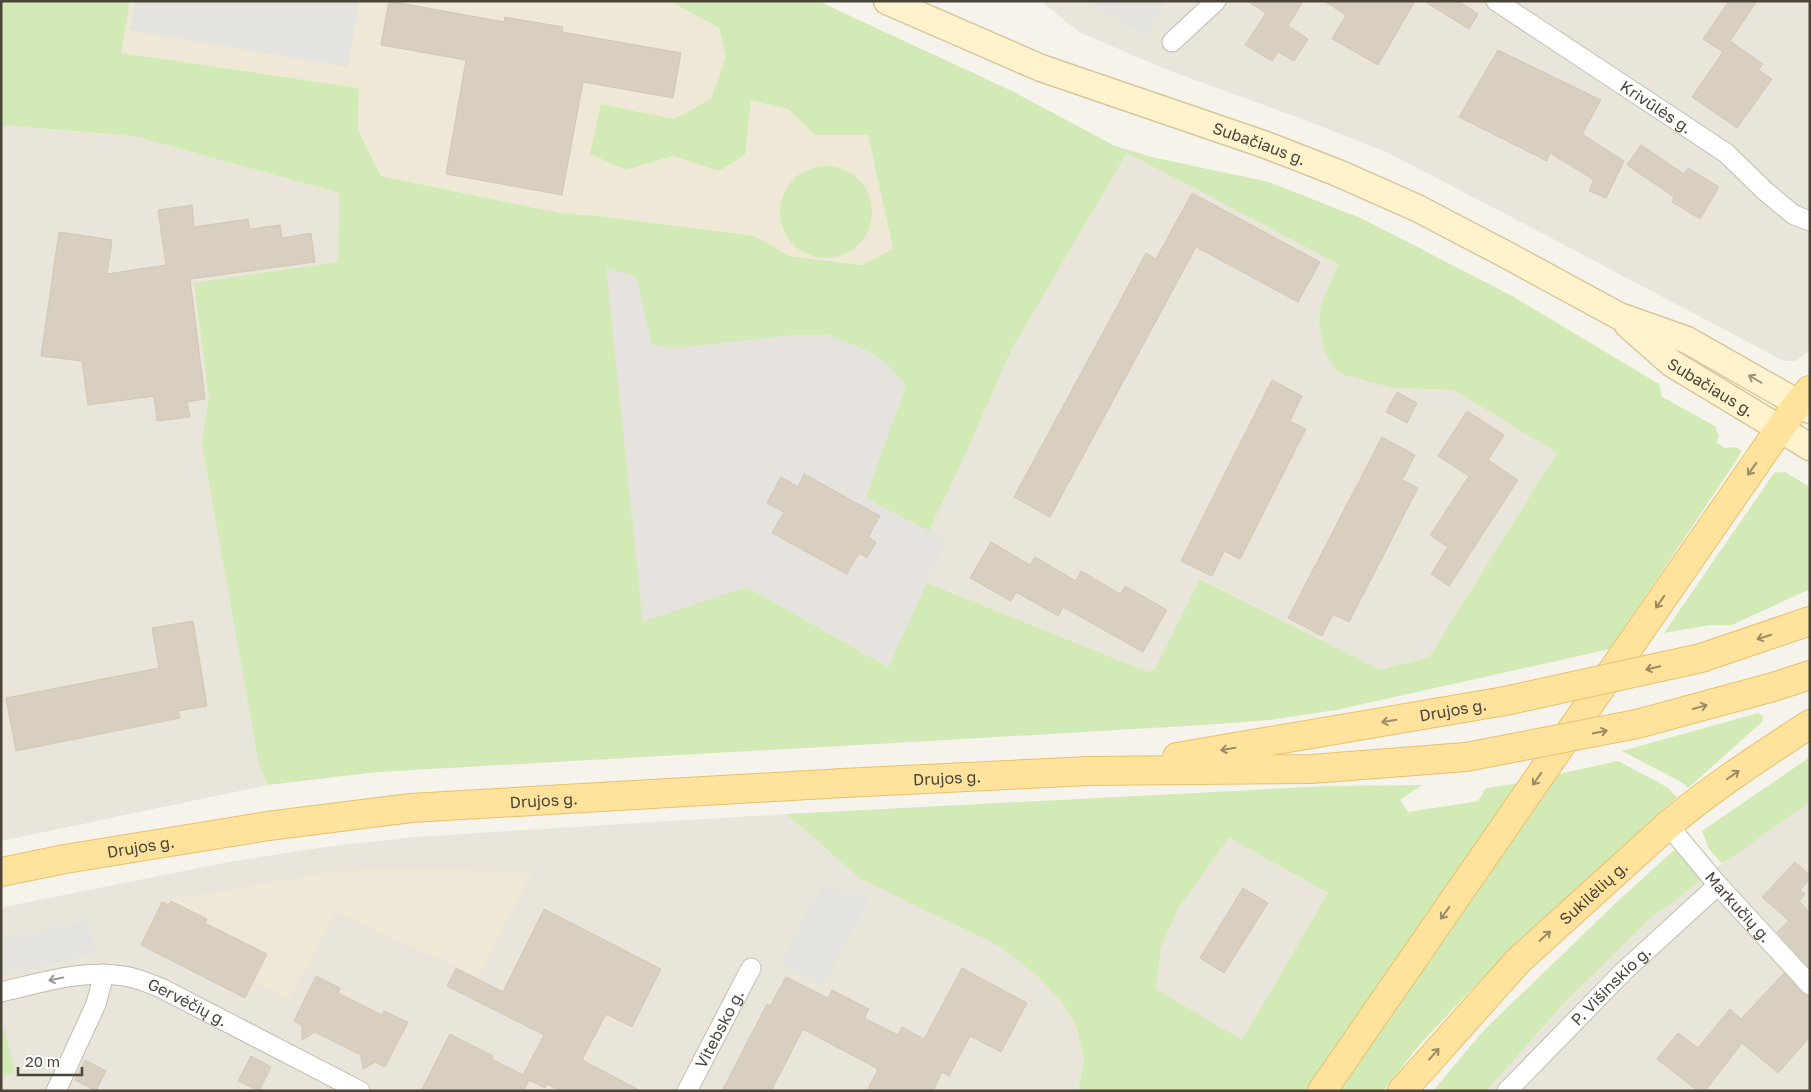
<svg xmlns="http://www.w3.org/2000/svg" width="1811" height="1092" viewBox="0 0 1811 1092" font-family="'Golos Text',sans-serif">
<rect width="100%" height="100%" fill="#f6f3ec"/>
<g fill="#eae5da">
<path d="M 1041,1 L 1810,1 L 1810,350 L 1795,361 L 1784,361 L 1498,210 L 1386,152 L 1302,119 L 1165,69 L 1079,32 Z"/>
<path d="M 1,125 L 134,136 L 605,267 L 259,764 L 268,785 L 1,841 Z"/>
<path d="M 1127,153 L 1338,264 L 1321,305 L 1393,388 L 1454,390 L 1557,453 L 1429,657 L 1380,670 L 1201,579 L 1155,669 L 1148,672 L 927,583 L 948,540 L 929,531 L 963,460 L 1012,349 Z"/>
<path d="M 1810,802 L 1810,1091 L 1486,1091 L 1566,1001 L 1651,918 L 1745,846 Z"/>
<path d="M 786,814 L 825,848 L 999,946 L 1037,976 L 1061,1001 L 1076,1026 L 1084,1059 L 1078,1091 L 1,1091 L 1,909 L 9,906 L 234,861 L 326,847 L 412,837 Z"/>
<path d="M 1229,838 L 1328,893 L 1242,1041 L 1156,989 L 1161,948 L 1178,909 Z"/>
</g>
<path fill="#e6e2dd" d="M 605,267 L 636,275 L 791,335 L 828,335 L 868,351 L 888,365 L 906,386 L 865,498 L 948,540 L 888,667 L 747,587 L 643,623 Z"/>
<g fill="#efe8d6">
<path d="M 1,1 L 670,1 L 719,28 L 726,56 L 711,99 L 674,119 L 601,104 L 626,170 L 673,156 L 719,171 L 745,155 L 751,100 L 788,109 L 815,135 L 868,135 L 893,249 L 862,265 L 789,256 L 755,236 L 599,216 L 560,213 L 381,176 L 358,130 L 359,88 L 120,53 Z"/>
<path d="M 419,869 L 532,872 L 478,977 L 335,912 L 289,999 L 254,981 L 245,998 L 141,945 L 162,902 L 168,905 L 167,901 L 334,871 Z"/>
</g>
<g fill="#d2eab5" fill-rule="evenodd">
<path d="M 1,1 L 130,1 L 121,53 L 359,88 L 358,130 L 381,176 L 560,213 L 599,216 L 755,236 L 789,256 L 862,265 L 893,249 L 868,135 L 815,135 L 788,109 L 751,100 L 745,155 L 719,171 L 673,156 L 626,170 L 590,154 L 601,104 L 674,119 L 711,99 L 726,56 L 719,28 L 670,1 L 818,1 L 1012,91 L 1115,146 L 1152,157 L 1269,182 L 1363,219 L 1514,297 L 1659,384 L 1662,397 L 1715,426 L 1719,437 L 1716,442 L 1725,448 L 1734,447 L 1740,449 L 1741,452 L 1736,461 L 1610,649 L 1336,710 L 1268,720 L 1203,725 L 877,744 L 378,772 L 268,785 L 259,764 L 202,444 L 209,396 L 194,283 L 338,262 L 339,193 L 134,136 L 1,125 ZM 1127,153 L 1338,264 L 1321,305 L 1319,322 L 1324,350 L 1338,373 L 1393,388 L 1454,390 L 1557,453 L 1429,657 L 1380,670 L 1200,579 L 1155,669 L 1148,672 L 927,583 L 888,667 L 747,587 L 643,622 L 606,268 L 636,276 L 652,345 L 677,348 L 791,335 L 828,335 L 868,351 L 888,365 L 906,386 L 865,498 L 929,531 L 963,460 L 1012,349 Z"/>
<circle cx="826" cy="212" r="46"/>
<path d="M 1785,472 L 1810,487 L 1810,589 L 1732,625 L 1711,625 L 1664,633 L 1774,473 Z"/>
<path d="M 1758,713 L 1763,716 L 1762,722 L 1688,788 L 1683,783 L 1622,751 Z"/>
<path d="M 1810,757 L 1810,802 L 1722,864 L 1709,849 L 1702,831 Z"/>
<path d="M 1618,761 L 1667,787 L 1677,797 L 1558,906 L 1473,988 L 1421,1043 L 1383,1091 L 1339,1091 L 1554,775 Z"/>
<path d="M 1518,783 L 1307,1091 L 1078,1091 L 1084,1059 L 1076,1026 L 1061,1001 L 1037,976 L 999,946 L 861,879 L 786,814 L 1329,786 L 1422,785 L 1400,800 L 1408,812 L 1478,801 L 1486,788 ZM 1229,838 L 1328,893 L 1242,1040 L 1156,989 L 1161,948 L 1178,909 Z"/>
<path d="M 1674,850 L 1683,857 L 1703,879 L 1651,918 L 1566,1001 L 1486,1091 L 1433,1091 L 1483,1031 L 1620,899 Z"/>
<path d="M 4,1028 L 15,1073 L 1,1076 L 1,1029 Z"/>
</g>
<g fill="#e5e3e0">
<path d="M 135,1 L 359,1 L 348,67 L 130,30 Z"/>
<path d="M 1084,1 L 1165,1 L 1146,36 Z"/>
<path d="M 822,886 L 869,899 L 823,985 L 781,962 Z"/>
<path d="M 87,920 L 96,952 L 1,975 L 1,941 Z"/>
</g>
<g fill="#d8cfc1" stroke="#d3c7b4">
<path d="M 389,1 L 504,22 L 505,17 L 563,27 L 562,32 L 681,53 L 673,98 L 583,82 L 562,195 L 446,174 L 466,60 L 381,45 Z"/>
<path d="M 1247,1 L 1303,1 L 1288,26 L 1308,39 L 1294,61 L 1278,52 L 1272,61 L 1245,45 L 1266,13 Z"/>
<path d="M 1324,1 L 1415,1 L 1378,65 L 1332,39 L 1346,15 Z"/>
<path d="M 1424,1 L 1458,1 L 1478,14 L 1469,29 Z"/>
<path d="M 1729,1 L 1757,1 L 1730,41 L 1763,64 L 1758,70 L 1772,79 L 1737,128 L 1692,97 L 1723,52 L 1703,39 Z"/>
<path d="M 1498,50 L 1601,100 L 1582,134 L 1624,161 L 1606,198 L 1589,191 L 1594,180 L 1550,153 L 1547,161 L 1459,117 Z"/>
<path d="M 1641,145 L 1684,174 L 1688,168 L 1719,187 L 1700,219 L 1672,202 L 1674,197 L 1627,165 Z"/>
<path d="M 1192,193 L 1320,262 L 1298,302 L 1196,247 L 1050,517 L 1014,497 L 1146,253 L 1156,259 Z"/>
<path d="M 192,205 L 194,227 L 248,219 L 250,229 L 280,225 L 282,238 L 311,233 L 315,262 L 190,279 L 205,399 L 187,402 L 190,417 L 157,421 L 154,396 L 88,405 L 82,361 L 41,356 L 59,232 L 112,240 L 107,274 L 166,265 L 158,210 Z"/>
<path d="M 1272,380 L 1302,396 L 1290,421 L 1306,429 L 1240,559 L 1224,551 L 1212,576 L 1181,561 Z"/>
<path d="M 1397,392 L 1417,403 L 1407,423 L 1386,412 Z"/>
<path d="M 1467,411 L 1504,435 L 1488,460 L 1518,480 L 1449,586 L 1431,574 L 1448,547 L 1430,535 L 1469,476 L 1438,456 Z"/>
<path d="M 1382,437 L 1415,455 L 1402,480 L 1418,488 L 1349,622 L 1333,614 L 1322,636 L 1288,618 Z"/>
<path d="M 804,474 L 880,516 L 868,537 L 876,542 L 867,558 L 859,553 L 847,574 L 772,533 L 784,512 L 767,503 L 781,477 L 798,487 Z"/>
<path d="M 991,542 L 1030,565 L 1035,557 L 1076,581 L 1081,571 L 1120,594 L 1125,586 L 1167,610 L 1143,652 L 1063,607 L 1058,616 L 1016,592 L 1011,601 L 970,578 Z"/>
<path d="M 193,621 L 207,706 L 178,711 L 180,718 L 16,751 L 6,698 L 159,668 L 152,628 Z"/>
<path d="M 1795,862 L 1810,875 L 1810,879 L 1800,890 L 1805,894 L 1799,901 L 1810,913 L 1810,968 L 1777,932 L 1789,921 L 1762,897 Z"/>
<path d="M 1243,888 L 1268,903 L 1224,973 L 1200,958 Z"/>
<path d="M 171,901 L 207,919 L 205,923 L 267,954 L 245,998 L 141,945 L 162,902 L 168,905 Z"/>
<path d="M 544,909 L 661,969 L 632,1027 L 606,1014 L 582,1060 L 641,1091 L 561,1091 L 547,1084 L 545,1088 L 529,1080 L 523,1091 L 421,1091 L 450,1034 L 493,1056 L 492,1059 L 523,1075 L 544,1035 L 447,986 L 456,968 L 503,992 Z"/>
<path d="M 962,968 L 1027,1003 L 1001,1052 L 970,1036 L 949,1076 L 942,1072 L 933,1091 L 867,1091 L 878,1069 L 803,1029 L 771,1091 L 722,1091 L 767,1004 L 770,1006 L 786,977 L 828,998 L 832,990 L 869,1009 L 864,1018 L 898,1035 L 902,1027 L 924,1039 Z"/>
<path d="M 1784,973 L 1802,993 L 1810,996 L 1810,1037 L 1778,1073 L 1742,1043 L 1705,1091 L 1698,1091 L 1657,1059 L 1678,1033 L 1698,1048 L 1730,1009 L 1741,1019 Z"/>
<path d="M 316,976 L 340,988 L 338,993 L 382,1015 L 384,1011 L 408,1022 L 385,1067 L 375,1062 L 363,1069 L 361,1055 L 315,1032 L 302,1040 L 302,1025 L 294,1021 Z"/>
<path d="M 251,1056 L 271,1067 L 259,1091 L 238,1081 Z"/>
<path d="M 85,1060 L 106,1071 L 96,1091 L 75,1080 Z"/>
</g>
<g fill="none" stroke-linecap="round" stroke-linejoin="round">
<g stroke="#c2bbae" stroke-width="21">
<g id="minor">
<path id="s1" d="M 1496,1 L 1726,153 L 1765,191 L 1794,215 L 1810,221"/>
<path d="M 1172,42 L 1216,1"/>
<path id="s2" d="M 1668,825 L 1718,885 L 1810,985"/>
<path id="s3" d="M 1,992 C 41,983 83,969 124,976 C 137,978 149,983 161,988 L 360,1091"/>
<path d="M 56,1091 L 96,1004 L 104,974"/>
<path id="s4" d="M 687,1091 L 751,968"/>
<path id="s5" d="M 1507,1091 L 1623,972 L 1718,885"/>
</g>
</g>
<g stroke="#d6c79b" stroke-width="29">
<g id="secondary">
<path id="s6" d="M 887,1 L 1041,68 L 1266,145 L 1338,173 L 1417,208 L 1505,254 L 1619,316 L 1687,340 L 1810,410"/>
<path id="s7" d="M 1628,325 L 1671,363 L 1810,447"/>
</g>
</g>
<g stroke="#e6c16a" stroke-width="30">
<g id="primary">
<path d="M 1701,658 L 1810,621"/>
<path d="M 1637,724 L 1773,687 L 1810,675"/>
<path id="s8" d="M 1177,757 L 1505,701"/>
<path id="s9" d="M 1,872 L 65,859 L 268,826 L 411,808 L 843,783 L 1089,771 L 1311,769 L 1466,757"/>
<path d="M 1322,1091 L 1763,453 L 1798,403 L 1810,390"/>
<path id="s10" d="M 1402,1091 L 1518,961 L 1668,825 C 1713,787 1761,756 1810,724"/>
</g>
</g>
<use href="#minor" stroke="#fff" stroke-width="19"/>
<use href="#secondary" stroke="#fff3cd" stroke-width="26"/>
<use href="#primary" stroke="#ffe39c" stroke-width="28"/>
<g stroke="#e6c16a" stroke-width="30" stroke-linecap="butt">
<g id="primary-bridge">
<path d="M 1505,701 L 1701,658"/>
<path d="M 1466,757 L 1637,724"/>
</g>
</g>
<use href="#primary-bridge" stroke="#ffe39c" stroke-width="28"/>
</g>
<defs><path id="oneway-shaft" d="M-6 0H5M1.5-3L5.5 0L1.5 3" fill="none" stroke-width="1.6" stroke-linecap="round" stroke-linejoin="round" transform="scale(1.25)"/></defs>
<use stroke="#9c937c" href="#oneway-shaft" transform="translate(1755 379) rotate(-150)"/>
<g stroke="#9c8c66">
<use href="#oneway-shaft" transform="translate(1752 469) rotate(125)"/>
<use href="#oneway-shaft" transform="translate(1660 602) rotate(125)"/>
<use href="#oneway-shaft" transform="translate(1764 637) rotate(162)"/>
<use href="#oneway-shaft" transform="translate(1653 668) rotate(167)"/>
<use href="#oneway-shaft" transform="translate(1700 707) rotate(-15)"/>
<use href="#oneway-shaft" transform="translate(1389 721) rotate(170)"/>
<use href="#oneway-shaft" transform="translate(1600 732) rotate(-12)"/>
<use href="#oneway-shaft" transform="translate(1228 749) rotate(171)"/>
<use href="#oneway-shaft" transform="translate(1733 775) rotate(-35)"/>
<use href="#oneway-shaft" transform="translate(1537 779) rotate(125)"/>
<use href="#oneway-shaft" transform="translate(1445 913) rotate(125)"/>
<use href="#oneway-shaft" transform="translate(1545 936) rotate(-42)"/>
<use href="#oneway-shaft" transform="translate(1434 1054) rotate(-48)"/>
</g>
<use stroke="#9c9892" href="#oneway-shaft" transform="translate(56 979) rotate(168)"/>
<g text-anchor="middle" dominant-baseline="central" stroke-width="4" stroke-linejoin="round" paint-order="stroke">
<g font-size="16" fill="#4b4439" stroke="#fff">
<text stroke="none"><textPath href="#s1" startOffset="192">Krivūlės g.</textPath></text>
<text stroke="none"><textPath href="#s6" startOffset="399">Subačiaus g.</textPath></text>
<text stroke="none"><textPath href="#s7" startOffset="104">Subačiaus g.</textPath></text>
<text stroke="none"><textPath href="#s8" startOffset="280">Drujos g.</textPath></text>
<text stroke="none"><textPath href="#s9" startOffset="952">Drujos g.</textPath></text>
<text stroke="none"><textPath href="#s9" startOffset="548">Drujos g.</textPath></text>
<text stroke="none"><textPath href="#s9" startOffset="142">Drujos g.</textPath></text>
<text stroke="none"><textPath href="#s10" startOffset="276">Sukilėlių g.</textPath></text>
<text stroke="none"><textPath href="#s2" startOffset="108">Markučių g.</textPath></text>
<text stroke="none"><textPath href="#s5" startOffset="148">P. Višinskio g.</textPath></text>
<text stroke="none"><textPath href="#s3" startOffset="194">Gervėčių g.</textPath></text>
<text stroke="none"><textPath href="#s4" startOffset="70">Vitebsko g.</textPath></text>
</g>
</g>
<rect width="1811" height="1092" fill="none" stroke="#4b4439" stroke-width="5"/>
<path d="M18 1067v8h64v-8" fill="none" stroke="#4b4439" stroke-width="2.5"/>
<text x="25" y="1067" font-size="15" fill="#4b4439" stroke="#ffffff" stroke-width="4" paint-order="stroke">20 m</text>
</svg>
